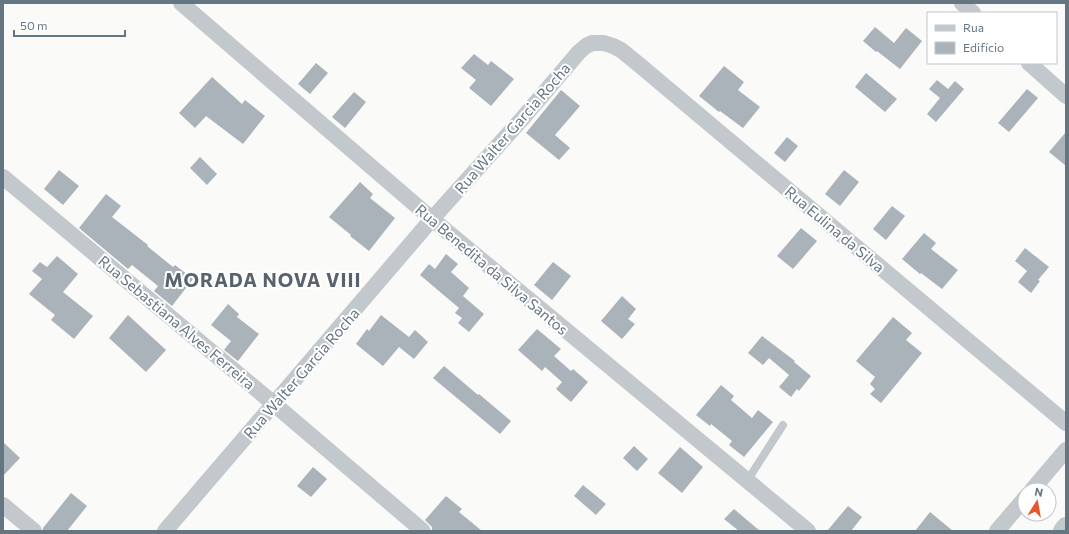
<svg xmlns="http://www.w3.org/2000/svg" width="1069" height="534" viewBox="0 0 1069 534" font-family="Commissioner,sans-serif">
<rect width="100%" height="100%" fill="#fafaf8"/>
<g fill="#aab3b9">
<path d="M 875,27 L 894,43 L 906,28 L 922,41 L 900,69 L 877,51 L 876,52 L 863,41 Z"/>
<path d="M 474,54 L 488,65 L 491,61 L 514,79 L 491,106 L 469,88 L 476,80 L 461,68 Z"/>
<path d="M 316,63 L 328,73 L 310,94 L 298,84 Z"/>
<path d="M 724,66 L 744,82 L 738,90 L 760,107 L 743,128 L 720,111 L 719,112 L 699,96 Z"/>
<path d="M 866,73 L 897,99 L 885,112 L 855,87 Z"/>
<path d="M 212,77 L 242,104 L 245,100 L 265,116 L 243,144 L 206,116 L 195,128 L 179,113 Z"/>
<path d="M 937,80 L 948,89 L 955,81 L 964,89 L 936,122 L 927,114 L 940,98 L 929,89 Z"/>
<path d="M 1027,89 L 1038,98 L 1009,132 L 998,123 Z"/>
<path d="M 561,90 L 580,106 L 555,135 L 570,148 L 559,160 L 526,133 Z"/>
<path d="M 354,92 L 366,102 L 345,128 L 332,117 Z"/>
<path d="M 1066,132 L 1066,166 L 1049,152 Z"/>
<path d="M 787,137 L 798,146 L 785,162 L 774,153 Z"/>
<path d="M 200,157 L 217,174 L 207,185 L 190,168 Z"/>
<path d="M 59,170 L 79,186 L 63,205 L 44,189 Z"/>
<path d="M 844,170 L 859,182 L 840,206 L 825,194 Z"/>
<path d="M 360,182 L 373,194 L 370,198 L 395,218 L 369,251 L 350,236 L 351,235 L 329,217 Z"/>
<path d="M 106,194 L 121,206 L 112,217 L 148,245 L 147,246 L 173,267 L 175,265 L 193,279 L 172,306 L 154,291 L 158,286 L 132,265 L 128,269 L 79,228 Z"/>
<path d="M 892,206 L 905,216 L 886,240 L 873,229 Z"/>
<path d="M 801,228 L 817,241 L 793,269 L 777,256 Z"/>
<path d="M 924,233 L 936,243 L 931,249 L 958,270 L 942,289 L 921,273 L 920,274 L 902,259 Z"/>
<path d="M 1025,248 L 1049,267 L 1038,280 L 1040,281 L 1031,293 L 1018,282 L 1027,271 L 1015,261 Z"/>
<path d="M 446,254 L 458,264 L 451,272 L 469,288 L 463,296 L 484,314 L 469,332 L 458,323 L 462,318 L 455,313 L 459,308 L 420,275 L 429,264 L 435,269 Z"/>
<path d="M 57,256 L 78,274 L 63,292 L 93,316 L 74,339 L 51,320 L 55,315 L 29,294 L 42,279 L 32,271 L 40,262 L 47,267 Z"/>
<path d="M 553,262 L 571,276 L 552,300 L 534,285 Z"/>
<path d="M 622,296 L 636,309 L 628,319 L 635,324 L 622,339 L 601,321 Z"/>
<path d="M 228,304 L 239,314 L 237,317 L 259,334 L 238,361 L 224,350 L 231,341 L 211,325 Z"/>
<path d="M 128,315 L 166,350 L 146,372 L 109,338 Z"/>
<path d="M 381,315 L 409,337 L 415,330 L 428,342 L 414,359 L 399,347 L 383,366 L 356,344 L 367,329 L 369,331 Z"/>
<path d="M 893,317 L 912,333 L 906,340 L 922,353 L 881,403 L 870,394 L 875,389 L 870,384 L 875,377 L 856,361 Z"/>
<path d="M 537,329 L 561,349 L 554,356 L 571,371 L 573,369 L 588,382 L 571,402 L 556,389 L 562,382 L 545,367 L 542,371 L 518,350 Z"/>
<path d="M 762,336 L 795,361 L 794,362 L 811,376 L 799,391 L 797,389 L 791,397 L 779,387 L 789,375 L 769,358 L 763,365 L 748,353 Z"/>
<path d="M 444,366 L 478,395 L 479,394 L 511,421 L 500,434 L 433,378 Z"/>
<path d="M 721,385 L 734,396 L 731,400 L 752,418 L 758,410 L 773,422 L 744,457 L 729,445 L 732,441 L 711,424 L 710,426 L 696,415 Z"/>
<path d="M 3,442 L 20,458 L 3,476 Z"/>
<path d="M 634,446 L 648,459 L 637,471 L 623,458 Z"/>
<path d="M 680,447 L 703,467 L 682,493 L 658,473 Z"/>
<path d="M 313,467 L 327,479 L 311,497 L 297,486 Z"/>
<path d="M 583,485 L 606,504 L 596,515 L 574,496 Z"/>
<path d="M 71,493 L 87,506 L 67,531 L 43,531 L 43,528 Z"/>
<path d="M 446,496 L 462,509 L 459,512 L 482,531 L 432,531 L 432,527 L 425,520 Z"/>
<path d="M 848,506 L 862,517 L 851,531 L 827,531 Z"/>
<path d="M 734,509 L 760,531 L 739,531 L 724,519 Z"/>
<path d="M 930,512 L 953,531 L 915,531 Z"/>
</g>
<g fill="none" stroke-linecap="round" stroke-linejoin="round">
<path stroke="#c3c8cc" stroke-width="8" d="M 747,481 L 783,425"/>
<g stroke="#c3c8cc" stroke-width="16">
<path d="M 181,3 L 432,219 L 808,531"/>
<path d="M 962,3 L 973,13"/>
<path d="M 1029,63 L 1066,96"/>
<path d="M 3,177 L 274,404 L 423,531"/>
<path d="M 1032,490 L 1066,450"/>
<path d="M 3,505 L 34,531"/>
<path d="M 165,531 L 432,219 L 522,119 L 579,52 L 586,46 L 592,43 L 604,43 L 613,46 L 621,50 L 637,63 L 1066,423"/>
<path d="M 997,531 L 1025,498"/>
</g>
<path stroke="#c3c8cc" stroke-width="20" d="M 1063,531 L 1066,527"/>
</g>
<g text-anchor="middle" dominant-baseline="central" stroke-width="4" stroke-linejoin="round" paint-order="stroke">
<g font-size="15" fill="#657683" stroke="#fff">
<text transform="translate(512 128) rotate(-49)">Rua Walter Garcia Rocha</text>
<text transform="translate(835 229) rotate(40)">Rua Eulina da Silva</text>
<text transform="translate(492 269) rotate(40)">Rua Benedita da Silva Santos</text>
<text transform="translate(177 322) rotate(40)">Rua Sebastiana Alves Ferreira</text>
<text transform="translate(301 373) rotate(-49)">Rua Walter Garcia Rocha</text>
</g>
<g font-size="19" font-weight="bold" letter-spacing="1" fill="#57646e" stroke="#fff">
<text x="263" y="279">MORADA NOVA VIII</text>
</g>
</g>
<rect width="1069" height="534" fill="none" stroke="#657683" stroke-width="8"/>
<rect x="927" y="12" width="130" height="52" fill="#ffffff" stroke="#c1c8cd"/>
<rect x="935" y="25" width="20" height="6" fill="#c3c8cc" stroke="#c1c8cd"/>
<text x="963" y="32" font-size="12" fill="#657683">Rua</text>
<rect x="935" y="42" width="20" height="12" fill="#aab3b9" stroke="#c1c8cd"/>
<text x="963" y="52" font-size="12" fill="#657683">Edifício</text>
<g transform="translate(1037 502) rotate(11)"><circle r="19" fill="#ffffff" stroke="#c1c8cd"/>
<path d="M0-3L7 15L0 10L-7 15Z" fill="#e4572e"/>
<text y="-6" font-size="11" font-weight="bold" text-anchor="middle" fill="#657683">N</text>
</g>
<path d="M14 30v6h111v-6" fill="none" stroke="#657683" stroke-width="2"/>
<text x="20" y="30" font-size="12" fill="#657683" stroke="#ffffff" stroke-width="3" paint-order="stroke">50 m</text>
</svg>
